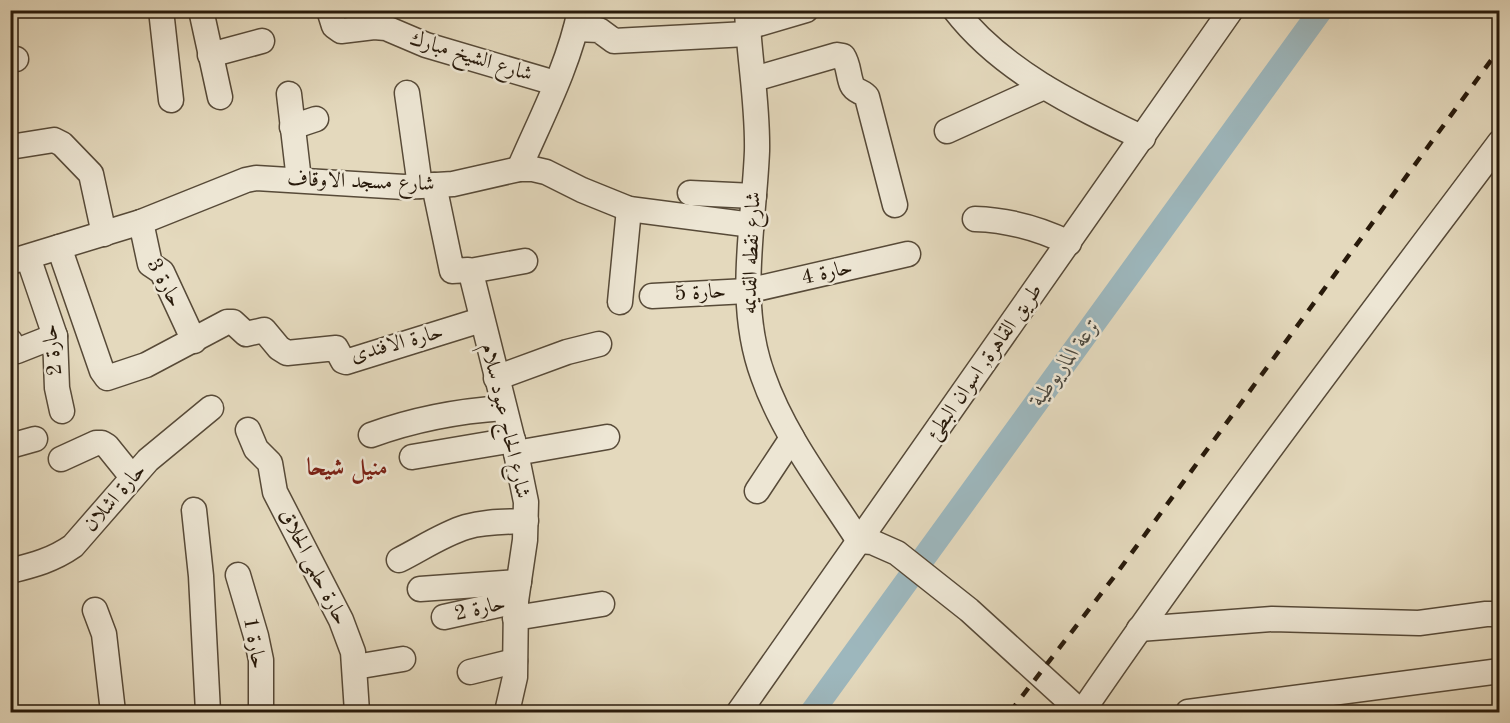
<svg xmlns="http://www.w3.org/2000/svg" width="1510" height="723" viewBox="0 0 1510 723" font-family="'Old Standard TT',Amiri,serif">
<rect width="100%" height="100%" fill="#e4d9bd"/>
<filter id="stains"><feTurbulence type="fractalNoise" baseFrequency=".00333" numOctaves="4"/><feColorMatrix values="0 0 0 0 .2 0 0 0 0 .09 0 0 0 0 .02 0 0 0 .5 -.17"/></filter>
<radialGradient id="worn" r=".72"><stop offset=".6" stop-color="#630" stop-opacity="0"/><stop offset="1" stop-color="#630" stop-opacity=".3"/></radialGradient>
<g fill="none" stroke-linecap="round" stroke-linejoin="round">
<path stroke="#9db7bd" stroke-width="24" d="M 812,712 L 1321,10"/>
<g stroke="#574a38" stroke-width="27">
<g id="minor">
<path d="M 161,10 L 171,100"/>
<path d="M 201,10 L 220,97"/>
<path d="M 329,10 L 334,26 L 341,31 L 374,27 L 386,28 L 426,45 L 555,83"/>
<path d="M 747,10 C 749,58 758,103 757,151 C 754,226 736,303 763,376 C 784,436 825,488 859,541 L 872,542 L 897,553 L 969,610 L 1081,712"/>
<path d="M 955,10 C 1002,71 1076,106 1143,138"/>
<path d="M 748,27 L 806,10"/>
<path d="M 576,29 L 599,30 L 614,41 L 747,34"/>
<path d="M 210,55 L 262,41"/>
<path d="M 10,59 L 16,59"/>
<path d="M 754,79 L 837,55 L 843,56 C 849,65 848,76 852,85 C 855,92 863,91 867,97 L 895,205"/>
<path d="M 407,93 L 420,186"/>
<path d="M 289,94 L 299,180"/>
<path d="M 292,127 L 316,119"/>
<path d="M 947,131 L 1044,87"/>
<path d="M 10,147 L 54,140 L 62,144 L 91,174 L 104,234"/>
<path d="M 519,169 C 541,118 569,65 580,10"/>
<path d="M 434,185 L 452,271 L 468,270 L 471,273 L 516,453 L 526,502 L 525,540 L 516,601 L 515,677 L 507,712"/>
<path d="M 690,193 L 754,196"/>
<path d="M 975,219 C 1009,220 1038,228 1069,243"/>
<path d="M 141,222 L 150,264 L 162,272 L 194,341"/>
<path d="M 59,247 L 102,371 L 107,378 L 146,365 L 227,322 L 233,322 L 246,334 L 264,330 L 279,348 L 287,353 L 336,348 L 343,361 L 346,362 L 481,320"/>
<path d="M 28,257 L 55,336 L 57,388 L 62,411"/>
<path d="M 10,262 L 141,222 L 246,180 L 256,178 L 404,187 L 453,184 L 519,169 L 533,169 L 546,172 L 582,190 L 629,209 L 752,225"/>
<path d="M 470,271 L 525,261"/>
<path d="M 652,296 L 747,291 L 908,254"/>
<path d="M 620,302 L 629,209"/>
<path d="M 10,341 L 13,350 L 17,351 L 55,336"/>
<path d="M 496,378 L 567,352 L 599,344"/>
<path d="M 248,430 L 256,449 L 270,463 L 275,492 L 341,620 L 353,652 L 357,712"/>
<path d="M 371,435 C 415,419 458,411 504,408"/>
<path d="M 10,446 L 35,439"/>
<path d="M 516,453 L 607,437"/>
<path d="M 412,457 L 513,440"/>
<path d="M 61,459 L 96,443 L 102,443 L 107,446 L 132,477"/>
<path d="M 757,491 L 792,438"/>
<path d="M 194,510 L 201,576 L 208,712"/>
<path d="M 399,560 C 421,549 443,534 466,527 C 486,521 506,522 526,521"/>
<path d="M 10,571 C 34,565 53,560 73,546 L 148,460 L 211,408"/>
<path d="M 238,575 L 256,636 L 261,660 L 261,712"/>
<path d="M 420,589 L 519,582"/>
<path d="M 95,610 L 104,634 L 113,712"/>
<path d="M 444,617 L 516,601"/>
<path d="M 515,618 L 602,604"/>
<path d="M 1139,629 L 1272,619 L 1419,623 L 1486,614 L 1500,614"/>
<path d="M 355,667 L 403,659"/>
<path d="M 470,672 L 515,661"/>
<path d="M 739,712 L 1231,10"/>
<path d="M 1082,712 C 1215,518 1358,331 1500,142"/>
<path d="M 1188,712 L 1500,671"/>
</g>
</g>
<use href="#minor" stroke="#ede6d4" stroke-width="24"/>
<path stroke="#281a0b" stroke-width="4.5" stroke-dasharray="10 10" stroke-linecap="butt" d="M 1010,712 L 1117,573 L 1500,48"/>
</g>
<g text-anchor="middle" dominant-baseline="central" stroke-width="5" stroke-linejoin="round" paint-order="stroke">
<g font-size="21" fill="#281a0b" stroke="#ede6d4">
<text transform="translate(471 57) rotate(17)">شارع الشيخ مبارك</text>
<text transform="translate(361 182) rotate(2)">شارع مسجد الاوقاف</text>
<text transform="translate(752 253) rotate(-88)">شارع نقطه القديمه</text>
<text transform="translate(827 273) rotate(-13)">حارة 4</text>
<text transform="translate(164 283) rotate(61)">حارة 3</text>
<text transform="translate(700 293) rotate(-3)">حارة 5</text>
<text transform="translate(397 344) rotate(-15)">حارة الافندى</text>
<text transform="translate(53 350) rotate(-97)">حارة 2</text>
<text transform="translate(985 362) rotate(-55)">طريق القاهرة, اسوان البطئ</text>
<text transform="translate(505 421) rotate(77)">شارع الحاج عبود سلام</text>
<text transform="translate(115 498) rotate(-49)">حارة اشلان</text>
<text transform="translate(313 567) rotate(63)">حارة حلمى الحلاق</text>
<text transform="translate(480 609) rotate(-13)">حارة 2</text>
<text transform="translate(254 643) rotate(80)">حارة 1</text>
</g>
<g font-size="22" font-style="italic" fill="#4b4940" stroke="#ede6d4">
<text transform="translate(1066 362) rotate(-54)">ترعة الماريوطية</text>
</g>
<g font-size="24" font-weight="bold" fill="#7a1f14" stroke="#ede6d4">
<text x="347" y="469">منيل شيحا</text>
</g>
</g>
<rect width="1510" height="723" fill="none" stroke="#e4d9bd" stroke-width="36"/>
<rect x="12" y="12" width="1486" height="699" fill="none" stroke="#281a0b" stroke-width="3"/>
<rect x="18" y="18" width="1474" height="687" fill="none" stroke="#281a0b" stroke-width="1.5"/>
<rect width="100%" height="100%" filter="url(#stains)"/>
<rect width="100%" height="100%" fill="url(#worn)"/>
</svg>
